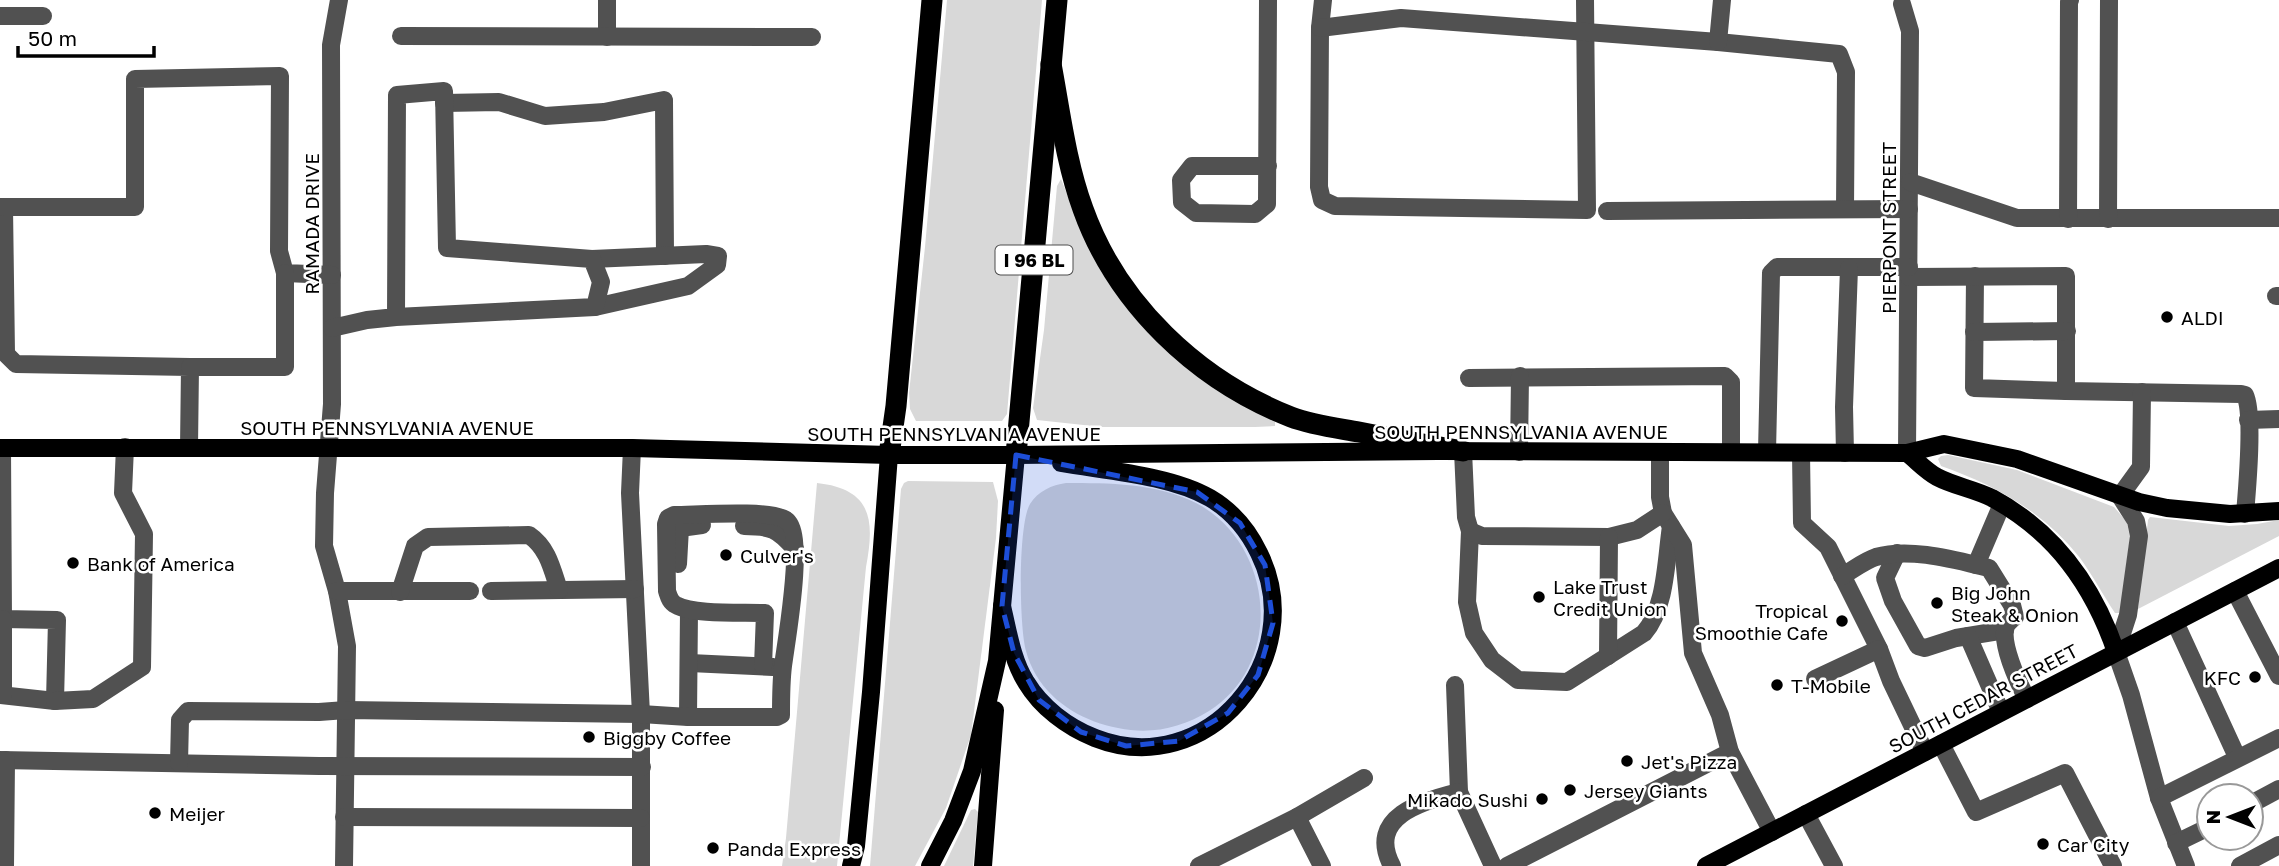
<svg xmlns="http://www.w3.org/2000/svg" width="2279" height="866" viewBox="0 0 2279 866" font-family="'Golos Text',sans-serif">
<rect width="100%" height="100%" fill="#fff"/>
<g fill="#d8d8d8">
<path d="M 947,0 L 1042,0 L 1007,414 L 1002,421 L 916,421 L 910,409 L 909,393 L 925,247 Z"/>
<path d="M 1061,179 L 1087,244 L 1102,273 L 1126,307 L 1275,419 L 1275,426 L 1255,427 L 1102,427 L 1037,420 L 1033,408 L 1044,330 L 1057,186 Z"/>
<path d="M 1948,455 L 2017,470 L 2114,507 L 2127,522 L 2130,538 L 2120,613 L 2115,613 C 2103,595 2093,576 2080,558 C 2044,512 1995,485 1941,466 L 1938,459 L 1941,456 Z"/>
<path d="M 908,481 L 993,482 L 998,501 L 996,538 L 971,735 L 946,808 L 915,866 L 870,866 L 901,489 L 904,483 Z"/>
<path d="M 817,483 C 872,489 875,520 866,567 L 837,866 L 782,866 L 786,838 Z"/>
<path d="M 1066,483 C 1108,483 1157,483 1196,503 C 1273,543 1286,662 1209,711 C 1181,728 1151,735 1118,728 C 1086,722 1054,705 1036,675 C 1032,668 1028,659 1026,651 C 1019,626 1018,524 1030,504 C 1038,491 1052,485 1066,483 Z"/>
<path d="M 2150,517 L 2229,526 L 2257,524 L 2279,520 L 2279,536 L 2138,609 L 2148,520 Z"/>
<path d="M 975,809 L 978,812 L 973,866 L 944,866 L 971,810 Z"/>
</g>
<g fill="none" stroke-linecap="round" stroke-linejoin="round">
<g stroke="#515151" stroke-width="18">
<path d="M 339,0 L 331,45 L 332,404 L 325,493 L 324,546 L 337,591 L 347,646 L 344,866"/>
<path d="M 607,0 L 607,37"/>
<path d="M 1323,0 L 1320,28 L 1319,187 L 1322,200 L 1335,206 L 1587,210 L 1585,0"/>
<path d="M 1902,4 L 1910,31 L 1907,453"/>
<path d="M 0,16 L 43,16"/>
<path d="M 1320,28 L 1401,18 L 1718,42 L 1839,54 L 1846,72 L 1845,209"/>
<path d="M 401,36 L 812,37"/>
<path d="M 1718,42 L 1722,0"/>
<path d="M 444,103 L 499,102 L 545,116 L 604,112 L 664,100 L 665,256"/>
<path d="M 1268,166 L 1192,166 L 1181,180 L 1182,202 L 1196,213 L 1255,214 L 1267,204 L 1268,0"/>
<path d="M 1910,182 L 2017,218 L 2279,218"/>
<path d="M 0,207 L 4,207 L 6,354 L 16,364 L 190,367 L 189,447"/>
<path d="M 4,207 L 135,207 L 135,79 L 280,76 L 279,251 L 285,273 L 332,275"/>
<path d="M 1607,211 L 1909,209"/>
<path d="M 2068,219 L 2069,2 L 2070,0"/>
<path d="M 2108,219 L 2109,0"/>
<path d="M 592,259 L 706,254 L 718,256 L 717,265 L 688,286 L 595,307"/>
<path d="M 1975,276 L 1974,388 L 2066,391"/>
<path d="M 1909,277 L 2066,276 L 2066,391 L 2241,394 L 2245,395 C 2254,414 2247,490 2245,514"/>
<path d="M 2276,296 L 2279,296"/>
<path d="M 332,328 L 367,320 L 396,317 L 595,307 L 601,282 L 592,259 L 447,248 L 444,91 L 397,95 L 396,317"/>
<path d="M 1974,332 L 2067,331"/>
<path d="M 190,367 L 285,367 L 285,273"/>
<path d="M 1469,378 L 1725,376 L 1731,382 L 1731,452"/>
<path d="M 2142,392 L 2141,467 L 2120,496 L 2136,521 L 2139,536 L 2128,615 L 2116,652 L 2131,695 L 2159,798 L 2186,866"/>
<path d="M 2248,420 L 2279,419"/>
<path d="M 632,448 L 630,493 L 641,714 L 641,866"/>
<path d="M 1463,451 L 1466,517 L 1470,531 L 1467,602 L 1474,633 L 1492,660 L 1518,680 L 1567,682 L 1644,633 C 1666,608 1666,560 1671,526"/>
<path d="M 1519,452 L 1520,376"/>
<path d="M 1660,452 L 1660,497 L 1663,513 L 1683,545 L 1693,653 L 1720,715 L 1730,752 L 1772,832"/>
<path d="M 1767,452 L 1771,273 L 1777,267 L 1909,267"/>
<path d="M 1801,453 L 1802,523 L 1828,547 L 1879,649 L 1891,681 L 1925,752"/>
<path d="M 1845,453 L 1844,407 L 1849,268"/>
<path d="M 744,526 C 771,526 778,529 795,549"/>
<path d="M 1470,531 L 1482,536 L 1609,537 L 1637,530 L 1663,513"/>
<path d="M 1897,553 L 1885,578 L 1893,601 L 1918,646 L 1925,648 L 1956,638 L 2005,630"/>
<path d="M 678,564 L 680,528 L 702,525"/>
<path d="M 1976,565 L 2002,504"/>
<path d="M 1842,576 C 1853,570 1864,561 1876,557 C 1910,547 1955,560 1989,568 L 2012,605 L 2015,617 C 2014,617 2007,624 2007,624 C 1998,640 2019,684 2027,699"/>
<path d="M 337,591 L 470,591"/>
<path d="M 491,591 L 635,589"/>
<path d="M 2235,591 L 2279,676"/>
<path d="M 400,592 L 415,546 L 428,537 L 529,535 C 548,548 552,569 559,590"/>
<path d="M 2175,622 L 2237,757"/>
<path d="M 1968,636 L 2001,712"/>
<path d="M 1608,656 L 1609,537"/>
<path d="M 690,663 L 773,667"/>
<path d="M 1815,679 L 1879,649"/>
<path d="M 1455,685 L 1459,792 L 1493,866"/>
<path d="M 0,695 L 55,701 L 57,620 L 3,619 L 2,448"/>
<path d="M 3,695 L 3,619"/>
<path d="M 55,701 L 93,699 L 142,667 L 144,534 L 123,493 L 125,447"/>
<path d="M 688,717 L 689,610"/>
<path d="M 1941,744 L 1976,812 L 2065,773 L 2113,866"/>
<path d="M 0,760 L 319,766 L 642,767"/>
<path d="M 179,763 L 180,720 L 188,711 L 319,712 L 346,710 L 641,714 L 688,717 L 777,717 L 781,715 C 781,699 781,682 783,666 C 786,642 806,533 786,520 C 770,509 696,515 674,515 L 668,518 L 666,524 L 667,591 C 669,597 670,602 676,605 C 693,615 743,612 765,613 L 763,666"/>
<path d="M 2159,798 L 2279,738"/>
<path d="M 2251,804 L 2279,789"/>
<path d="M 1806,814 L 1834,866"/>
<path d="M 344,817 L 641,818"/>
<path d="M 2176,843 L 2209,827"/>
<path d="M 5,866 L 6,760"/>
<path d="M 1199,866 L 1297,817"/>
<path d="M 1322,866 L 1297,817 L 1364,778"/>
<path d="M 1392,866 C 1366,817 1422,801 1459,792"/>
<path d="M 1507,866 L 1730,752"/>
<path d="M 2240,866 L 2279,845"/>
</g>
<g stroke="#000" stroke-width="18">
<path d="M 0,448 L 632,448 L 889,455 L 1016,455 L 1438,451 L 1907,453 L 1944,444 L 2017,459 L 2139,502 L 2167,508 L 2230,514 L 2279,511"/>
<path d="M 1907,453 C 1917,461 1926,471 1937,477 C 1954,486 1974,489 1992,498 C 2055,532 2093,585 2116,652"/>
<path d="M 1002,606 C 1008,631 1012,660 1026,682 C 1041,707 1067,727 1095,738 C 1207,782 1311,658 1259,553 C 1248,530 1232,511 1210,498 C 1170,475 1107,471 1061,463"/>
<path d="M 851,866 L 856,846 L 871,692 L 889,455"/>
<path d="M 930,866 L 953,821 L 972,771 L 997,661 L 1016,455"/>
<path d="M 983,866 L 995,710"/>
<path d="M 1706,866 L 2279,568"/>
</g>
<g stroke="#000" stroke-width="21">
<path d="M 1051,64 C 1060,112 1066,163 1083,209 C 1117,304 1197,380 1291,417 C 1312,425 1337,428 1359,432 C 1394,439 1428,445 1463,451"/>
<path d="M 889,455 L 896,406 L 932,0"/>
<path d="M 1016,455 L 1057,0"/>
</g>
</g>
<path fill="#1d4ed8" fill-opacity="0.2" stroke="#1d4ed8" stroke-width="5" stroke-dasharray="14 9" stroke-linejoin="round" d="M 1016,455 L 1197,492 L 1240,523 L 1265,565 L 1273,623 L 1258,675 L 1228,713 L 1179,741 L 1126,746 L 1081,732 L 1039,700 L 1014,653 L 1002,606 Z"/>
<g fill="#000" stroke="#fff" stroke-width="2.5">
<circle cx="2167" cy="317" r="7"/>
<circle cx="726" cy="555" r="7"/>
<circle cx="73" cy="563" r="7"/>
<circle cx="1539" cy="597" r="7"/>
<circle cx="1937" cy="603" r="7"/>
<circle cx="1842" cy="621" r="7"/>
<circle cx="2255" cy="677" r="7"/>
<circle cx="1777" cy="685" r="7"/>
<circle cx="589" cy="737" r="7"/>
<circle cx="1627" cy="761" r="7"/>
<circle cx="1570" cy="790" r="7"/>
<circle cx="1542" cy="799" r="7"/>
<circle cx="155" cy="813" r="7"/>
<circle cx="2043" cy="844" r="7"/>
<circle cx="713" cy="848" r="7"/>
</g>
<g text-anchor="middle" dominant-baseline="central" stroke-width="5" stroke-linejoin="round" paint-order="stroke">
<rect fill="#fff" stroke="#4c4c4c" stroke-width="2" x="995.5" y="245.5" width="77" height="29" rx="5"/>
<g font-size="18" font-weight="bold" fill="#000">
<text x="1034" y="260">I 96 BL</text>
</g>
<g font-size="19" fill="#000" stroke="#fff">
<text transform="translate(311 224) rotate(-90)">RAMADA DRIVE</text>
<text transform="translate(1888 228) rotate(-90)">PIERPONT STREET</text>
<text x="387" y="427">SOUTH PENNSYLVANIA AVENUE</text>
<text x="1521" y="431">SOUTH PENNSYLVANIA AVENUE</text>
<text x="954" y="433">SOUTH PENNSYLVANIA AVENUE</text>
<text transform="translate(1983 698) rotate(-28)">SOUTH CEDAR STREET</text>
</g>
<g font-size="19" fill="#000" stroke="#fff" text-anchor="start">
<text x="2181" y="317">ALDI</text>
<text x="740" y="555">Culver's</text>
<text x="87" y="563">Bank of America</text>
<text x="1553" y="586">Lake Trust<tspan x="1553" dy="22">Credit Union</tspan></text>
<text x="1951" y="592">Big John<tspan x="1951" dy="22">Steak &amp; Onion</tspan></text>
<text x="1828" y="610" text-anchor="end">Tropical<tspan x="1828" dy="22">Smoothie Cafe</tspan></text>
<text x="2241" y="677" text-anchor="end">KFC</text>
<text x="1791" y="685">T-Mobile</text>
<text x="603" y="737">Biggby Coffee</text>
<text x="1641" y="761">Jet's Pizza</text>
<text x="1584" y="790">Jersey Giants</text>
<text x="1528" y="799" text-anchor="end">Mikado Sushi</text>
<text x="169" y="813">Meijer</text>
<text x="2057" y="844">Car City</text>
<text x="727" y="848">Panda Express</text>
</g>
</g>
<g transform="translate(2230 817) rotate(270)"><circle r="33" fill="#ffffff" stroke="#999999" stroke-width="2"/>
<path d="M0-5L12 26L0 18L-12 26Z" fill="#000000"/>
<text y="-10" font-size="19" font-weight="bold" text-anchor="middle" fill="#000000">N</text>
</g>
<path d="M18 46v10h136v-10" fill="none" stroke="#000000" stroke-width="3.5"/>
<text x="28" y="46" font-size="21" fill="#000000" stroke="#ffffff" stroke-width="5" paint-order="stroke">50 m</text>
</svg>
